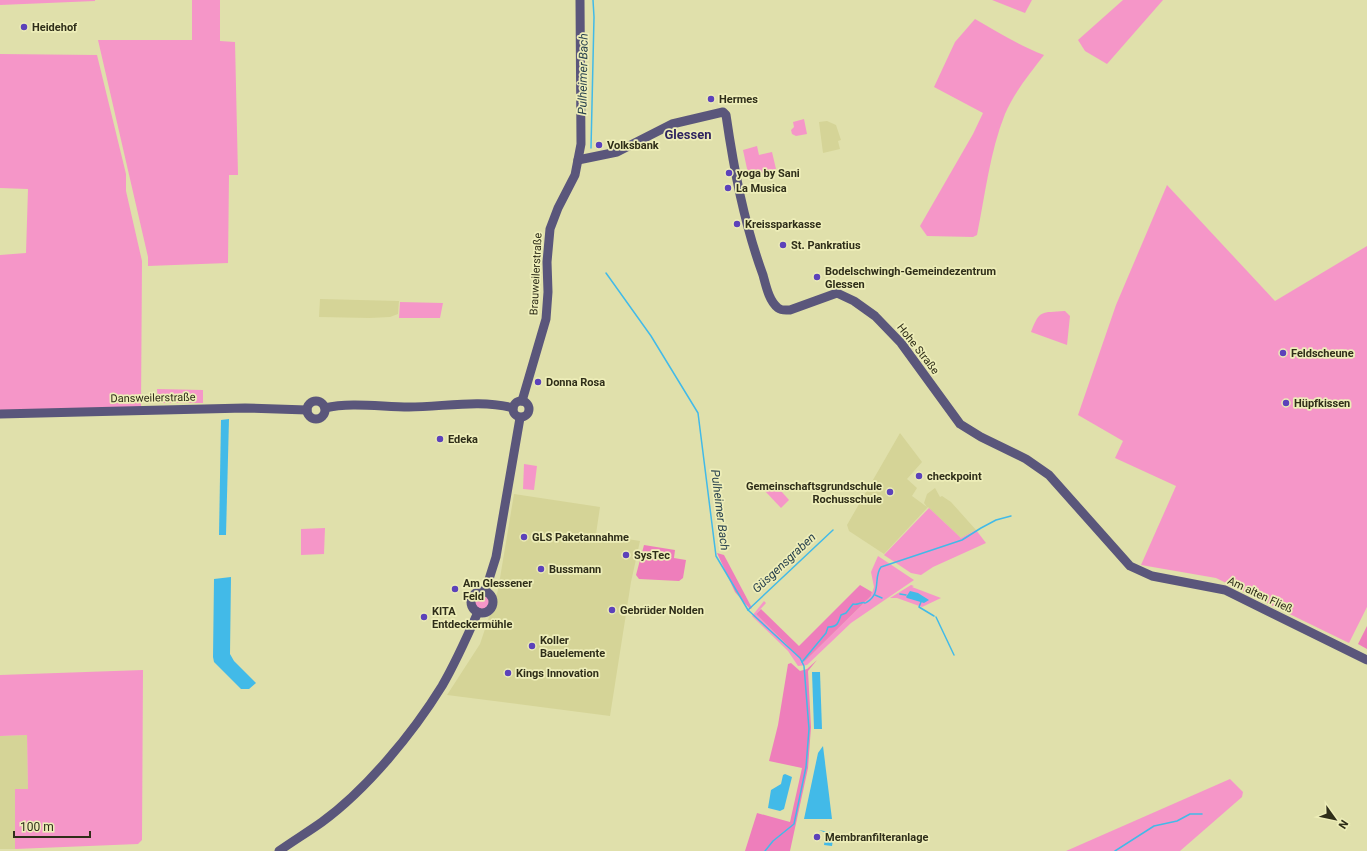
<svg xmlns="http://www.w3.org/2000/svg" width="1367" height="851" viewBox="0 0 1367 851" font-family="Roboto,sans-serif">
<rect width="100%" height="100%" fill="#e0e0ab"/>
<g fill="#d5d497">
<path d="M 827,121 L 836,125 L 841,140 L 838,141 L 840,149 L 823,153 L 819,122 Z"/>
<path d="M 320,299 L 399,301 L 398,314 L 390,317 L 370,318 L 319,317 Z"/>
<path d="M 900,433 L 922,462 L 907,479 L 917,488 L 912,496 L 927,507 L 924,503 L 927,494 L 935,488 L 940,497 L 942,496 L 951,502 L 976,530 L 961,538 L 928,507 L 884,554 L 849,531 L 847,525 Z"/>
<path d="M 514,494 L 600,507 L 596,534 L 640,541 L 631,582 L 610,716 L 447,695 L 480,644 L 498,590 Z"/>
<path d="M 27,735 L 28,789 L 15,789 L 15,849 L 0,849 L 0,736 Z"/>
</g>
<g fill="#f596c8">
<path d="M 0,0 L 95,0 L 95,1 L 0,5 Z"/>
<path d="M 192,0 L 220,0 L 220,41 L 235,42 L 238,175 L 229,175 L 228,263 L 148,266 L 148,257 L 98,40 L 192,40 Z"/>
<path d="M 992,0 L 1032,0 L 1025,13 Z"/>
<path d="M 1123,0 L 1163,0 L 1107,64 L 1085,51 L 1078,40 Z"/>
<path d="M 975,19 C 998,32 1020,46 1044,55 C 1030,73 1014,93 1005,114 C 990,151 985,196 977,235 L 973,237 L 927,236 L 920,226 L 973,134 L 983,113 L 934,87 L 955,42 Z"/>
<path d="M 0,54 L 97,55 L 126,174 L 126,191 L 142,261 L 141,407 L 0,412 L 0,255 L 26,253 L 28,189 L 0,188 Z"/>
<path d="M 804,119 L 807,134 L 796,136 L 792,134 L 791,130 L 794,127 L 793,122 Z"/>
<path d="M 757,146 L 759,155 L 772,152 L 776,169 L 749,178 L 743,150 Z"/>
<path d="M 1167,185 L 1275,301 L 1367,246 L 1367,607 L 1349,643 L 1216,578 L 1141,565 L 1176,486 L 1115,458 L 1123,441 L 1078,415 L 1116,305 Z"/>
<path d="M 400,302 L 443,303 L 440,318 L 399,318 Z"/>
<path d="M 1065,311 L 1070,316 L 1067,345 L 1031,332 C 1040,309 1041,313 1065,311 Z"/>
<path d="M 157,389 L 203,390 L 203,403 L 158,403 Z"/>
<path d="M 524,464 L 537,466 L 534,490 L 523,489 Z"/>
<path d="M 774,483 L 789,500 L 781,508 L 764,490 Z"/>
<path d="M 929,508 L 961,538 L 976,530 L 986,543 L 933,567 L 921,575 L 911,573 L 884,555 Z"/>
<path d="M 325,528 L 324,554 L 301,555 L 301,529 Z"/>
<path d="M 878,556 L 914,580 L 851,623 L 807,665 L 798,666 L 788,651 L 752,616 L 764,601 L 766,603 L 756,614 L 804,662 L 871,596 L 874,587 L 871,572 Z"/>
<path d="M 911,585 L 914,586 L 912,587 L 941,598 L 922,607 L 897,598 L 890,598 Z"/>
<circle cx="481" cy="602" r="8"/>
<path d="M 143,670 L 142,840 L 138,844 L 15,849 L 15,789 L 28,789 L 27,735 L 0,736 L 0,675 Z"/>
<path d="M 1230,779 L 1243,792 L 1242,797 L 1180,851 L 1066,851 Z"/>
</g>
<g fill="#ee7ebb">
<path d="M 644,545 L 675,550 L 674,558 L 686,560 L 683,578 L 679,581 L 639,579 L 636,575 Z"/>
<path d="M 717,553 L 724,555 L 752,608 L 750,609 L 735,592 Z"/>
<path d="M 860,585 L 872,592 L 871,596 L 804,662 L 756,614 L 761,609 L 799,646 Z"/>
<path d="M 1367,626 L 1367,649 L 1358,644 Z"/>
<path d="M 817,660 L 808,671 L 811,727 L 808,768 L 790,851 L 745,851 L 757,813 L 790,822 L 802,768 L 769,761 L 778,725 L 788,664 L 791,663 L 800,671 L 807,669 Z"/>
</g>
<g fill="#42bae8">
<path d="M 229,419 L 226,535 L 219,535 L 221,420 Z"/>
<path d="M 231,577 L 230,654 L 234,661 L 256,683 L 249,689 L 241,689 L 214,662 L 213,657 L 214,579 Z"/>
<path d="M 910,591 L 918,593 L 929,600 L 924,603 L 907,598 L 906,597 Z"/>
<path d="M 812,672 L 820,672 L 822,729 L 814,729 Z"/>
<path d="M 823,746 L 832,819 L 804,819 L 818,753 Z"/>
<path d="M 785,774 L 792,777 L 784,809 L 780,811 L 768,808 L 771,790 L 781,784 L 783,775 Z"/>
<path d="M 819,830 L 834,833 L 832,846 L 824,845 L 826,833 Z"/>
</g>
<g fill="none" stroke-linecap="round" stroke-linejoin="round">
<g stroke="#42bae8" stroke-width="1.5">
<path d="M 591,148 L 594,17 L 593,0"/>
<path d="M 606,273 L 651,336 L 698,413 L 716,556 L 748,610 L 800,658 L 804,666 L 809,729 L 806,767 L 794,824 L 773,841 L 765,851"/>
<path d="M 900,594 L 906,595"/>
<path d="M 875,595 L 882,598"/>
<path d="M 921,602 L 919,607 L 934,616"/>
<path d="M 748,610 L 833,530"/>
<path d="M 936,617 L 954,655"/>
<path d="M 802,662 L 826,633 L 828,627 C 837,627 838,624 841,615 L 846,613 L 853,604 C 857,605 857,604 861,603 C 866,601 863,605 867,602 C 882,593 873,577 881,567 L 962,540 L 981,528 L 996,520 L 1011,516"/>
<path d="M 1115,851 L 1154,826 L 1177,821 L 1190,814 L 1202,814"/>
</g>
<g stroke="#5a567b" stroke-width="9">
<path d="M 578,160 L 617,152 L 672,124 L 723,112 L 726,115 C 734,170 744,223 763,275 C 766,286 769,301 778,308 C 782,311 786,310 790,310 L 837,293 L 854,301 L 875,316 L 901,343 L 960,424 L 981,437 L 1026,459 L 1049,475 L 1130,566 L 1152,576 L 1225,590 L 1367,660"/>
<circle cx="521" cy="409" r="8"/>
<path d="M 522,401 L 546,319 L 548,292 L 547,262 L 550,229 L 558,208 L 575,175 L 581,144 L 580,0"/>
<circle cx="316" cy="410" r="9"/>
<path d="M 325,408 C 351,402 382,407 409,407 C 443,407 480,399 513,408"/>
<path d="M 0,414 L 245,408 L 307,410"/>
<circle cx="482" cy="602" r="11"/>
<path d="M 485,592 L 496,557 L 520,418"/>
<path d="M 279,851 C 293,841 308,832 322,822 C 367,789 413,733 442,686 C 456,662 467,637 478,612"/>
</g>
</g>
<g fill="#5c42ba" stroke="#ededb8" stroke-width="1.5">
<circle cx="24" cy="27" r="4"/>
<circle cx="711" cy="99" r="4"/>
<circle cx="599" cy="145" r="4"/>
<circle cx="729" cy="173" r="4"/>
<circle cx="728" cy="188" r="4"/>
<circle cx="737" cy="224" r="4"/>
<circle cx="783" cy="245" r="4"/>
<circle cx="817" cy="277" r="4"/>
<circle cx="1283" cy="353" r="4"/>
<circle cx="538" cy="382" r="4"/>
<circle cx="1286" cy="403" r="4"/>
<circle cx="440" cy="439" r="4"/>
<circle cx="919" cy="476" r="4"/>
<circle cx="890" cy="492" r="4"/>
<circle cx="524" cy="537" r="4"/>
<circle cx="626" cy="555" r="4"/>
<circle cx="541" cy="569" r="4"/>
<circle cx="455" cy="589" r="4"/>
<circle cx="612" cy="610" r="4"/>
<circle cx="424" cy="617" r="4"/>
<circle cx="532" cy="646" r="4"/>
<circle cx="508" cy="673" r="4"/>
<circle cx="817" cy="837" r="4"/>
</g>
<g text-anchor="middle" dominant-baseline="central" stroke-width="3.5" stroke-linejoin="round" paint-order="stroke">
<g font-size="11" font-weight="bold" fill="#2f2e19" stroke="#ededb8" text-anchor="start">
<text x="32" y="27">Heidehof</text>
<text x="719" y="99">Hermes</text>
<text x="607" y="145">Volksbank</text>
<text x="737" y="173">yoga by Sani</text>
<text x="736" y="188">La Musica</text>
<text x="745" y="224">Kreissparkasse</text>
<text x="791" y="245">St. Pankratius</text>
<text x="825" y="271">Bodelschwingh-Gemeindezentrum<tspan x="825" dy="13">Glessen</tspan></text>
<text x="1291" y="353">Feldscheune</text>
<text x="546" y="382">Donna Rosa</text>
<text x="1294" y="403">Hüpfkissen</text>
<text x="448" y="439">Edeka</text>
<text x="927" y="476">checkpoint</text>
<text x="882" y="486" text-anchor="end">Gemeinschaftsgrundschule<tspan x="882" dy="13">Rochusschule</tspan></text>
<text x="532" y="537">GLS Paketannahme</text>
<text x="634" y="555">SysTec</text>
<text x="549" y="569">Bussmann</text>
<text x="463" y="583">Am Glessener<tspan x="463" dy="13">Feld</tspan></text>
<text x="620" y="610">Gebrüder Nolden</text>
<text x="432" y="611">KITA<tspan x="432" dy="13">Entdeckermühle</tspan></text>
<text x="540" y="640">Koller<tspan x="540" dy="13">Bauelemente</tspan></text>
<text x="516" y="673">Kings Innovation</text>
<text x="825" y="837">Membranfilteranlage</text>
</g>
<g font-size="11" fill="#2f2e19" stroke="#ededb8">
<text transform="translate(536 274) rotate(-87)">Brauweilerstraße</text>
<text transform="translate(918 349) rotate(52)">Hohe Straße</text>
<text transform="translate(153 398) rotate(-1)">Dansweilerstraße</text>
<text transform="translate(1260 595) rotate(25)">Am alten Fließ</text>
</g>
<g font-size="12" font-style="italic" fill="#29424e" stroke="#ededb8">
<text transform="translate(583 74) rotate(-89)">Pulheimer Bach</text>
<text transform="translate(720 510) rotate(83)">Pulheimer Bach</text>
<text transform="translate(784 563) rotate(-43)">Güsgensgraben</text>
</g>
<g font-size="13" font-weight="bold" fill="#2f255f" stroke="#ededb8">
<text x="688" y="134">Glessen</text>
</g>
</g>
<g transform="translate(1335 819) rotate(123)" stroke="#ededb8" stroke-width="3" paint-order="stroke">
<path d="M0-3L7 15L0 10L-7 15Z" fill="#2f2e19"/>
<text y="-6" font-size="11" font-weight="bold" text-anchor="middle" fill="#2f2e19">N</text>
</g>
<path d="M14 831v6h76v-6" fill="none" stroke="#2f2e19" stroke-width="2"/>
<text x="20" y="831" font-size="12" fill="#2f2e19" stroke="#ededb8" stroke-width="3" paint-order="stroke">100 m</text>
</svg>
